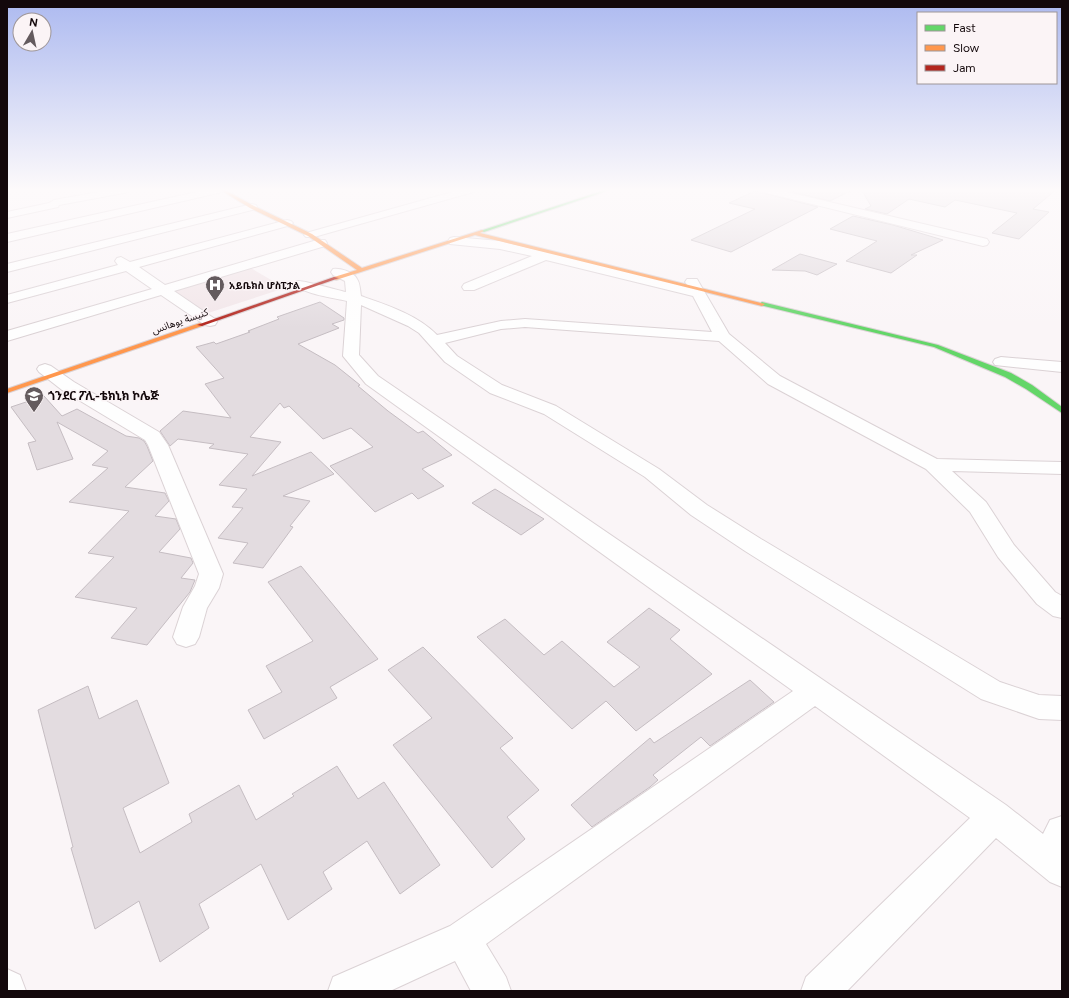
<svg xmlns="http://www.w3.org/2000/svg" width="1069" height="998" viewBox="0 0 1069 998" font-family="Figtree,'Noto Sans Arabic','Noto Sans Ethiopic',sans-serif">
<rect width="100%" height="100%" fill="#faf5f7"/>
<path fill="#f2e6e9" d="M 249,267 L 285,288 L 205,314 L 171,290 Z"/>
<g fill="#e3dce0" stroke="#c5bdc2">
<path d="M 798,189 L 854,189 L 830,201 L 792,192 Z"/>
<path d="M 861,189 L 1057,189 L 1033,209 L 1049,212 L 1019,239 L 992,233 L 1017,213 L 955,200 L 945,207 L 909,199 L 887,214 L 865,209 L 871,206 Z"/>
<path d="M 755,191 L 818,207 L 731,252 L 691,240 L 755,209 L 729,203 Z"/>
<path d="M 853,216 L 893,225 L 943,240 L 911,255 L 917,255 L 891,273 L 846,261 L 877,241 L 830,229 Z"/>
<path d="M 800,254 L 837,264 L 817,275 L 805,271 L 772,270 Z"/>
<path d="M 320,302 L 344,318 L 344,320 L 332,324 L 339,328 L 298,344 L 335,365 L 360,385 L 358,386 L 388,411 L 418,433 L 423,431 L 452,455 L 422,469 L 444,486 L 418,499 L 412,493 L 375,512 L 330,466 L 373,447 L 351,428 L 323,439 L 289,406 L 284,408 L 280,403 L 250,437 L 281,442 L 252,476 L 311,452 L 334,474 L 283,496 L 310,501 L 290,526 L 293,527 L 263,568 L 233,563 L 248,543 L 218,538 L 243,508 L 232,507 L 247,489 L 219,485 L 248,454 L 209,448 L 214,444 L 178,439 L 170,446 L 160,431 L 183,411 L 231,418 L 205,384 L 224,378 L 196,347 L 214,342 L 216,344 L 250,332 L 248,331 L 279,319 L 277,317 Z"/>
<path d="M 44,396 L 62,416 L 77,409 L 126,436 L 139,438 L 144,441 L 147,446 L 153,461 L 125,487 L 165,493 L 169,501 L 155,516 L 176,519 L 180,529 L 159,552 L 191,558 L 193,563 L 181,578 L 195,580 L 190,592 L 147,645 L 111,638 L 137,608 L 75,597 L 114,557 L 88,553 L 129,511 L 69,502 L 108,468 L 92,465 L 108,451 L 57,422 L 73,459 L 37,470 L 28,443 L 36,441 L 11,407 Z"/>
<path d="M 495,489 L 544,519 L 521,535 L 472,503 Z"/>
<path d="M 301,566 L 378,659 L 330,687 L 337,698 L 264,739 L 248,710 L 282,692 L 266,666 L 313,641 L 268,582 Z"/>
<path d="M 649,608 L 680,630 L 670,639 L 712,674 L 636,731 L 606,701 L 572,729 L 477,637 L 505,619 L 544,655 L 562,641 L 614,687 L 640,667 L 607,642 Z"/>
<path d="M 423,647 L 513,738 L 500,748 L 539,790 L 507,817 L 525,839 L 492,868 L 393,745 L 432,718 L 388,670 Z"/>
<path d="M 750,680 L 774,702 L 710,746 L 701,737 L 653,775 L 658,780 L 650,787 L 592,827 L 571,805 L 650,738 L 654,743 Z"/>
<path d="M 88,686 L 99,719 L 137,700 L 169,783 L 123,808 L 140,853 L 192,822 L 189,814 L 239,785 L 256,820 L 294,796 L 292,794 L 337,766 L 358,799 L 384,782 L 440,865 L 400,894 L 367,841 L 323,872 L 332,889 L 288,920 L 261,864 L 199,904 L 209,928 L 160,962 L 139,901 L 95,929 L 71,848 L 73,847 L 38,710 Z"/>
</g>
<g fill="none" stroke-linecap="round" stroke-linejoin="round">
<g stroke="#dbd2d5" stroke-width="2">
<g id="street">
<path d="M 115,189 L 134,189 L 129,192 L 59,205 L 58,207 L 7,218 L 7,212 L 49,203 L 54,200 Z"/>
<path d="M 210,189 L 227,189 L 222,192 L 7,242 L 7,234 Z"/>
<path d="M 463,189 L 478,189 L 477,191 L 314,237 L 306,237 L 304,235 L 306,233 Z"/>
<path d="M 758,189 L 774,189 L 983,238 L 987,239 L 989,242 L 987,245 L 983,246 L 759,191 Z"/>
<path d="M 252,204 L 256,205 L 257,207 L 256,209 L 7,272 L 7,264 Z"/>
<path d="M 287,220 L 291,221 L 293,223 L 291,225 L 139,267 L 165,285 L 317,240 L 325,240 L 327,243 L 325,246 L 174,291 L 215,319 L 217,322 L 215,325 L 210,326 L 205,325 L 161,295 L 7,341 L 7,331 L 152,289 L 126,271 L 7,303 L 7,295 L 118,265 L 115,261 L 117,258 L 121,257 L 130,262 Z"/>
<path d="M 454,237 L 500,241 L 688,286 L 685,282 L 687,279 L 697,279 L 729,334 L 780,376 L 937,459 L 1062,462 L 1062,474 L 952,471 L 986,502 L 1014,545 L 1055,592 L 1062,596 L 1062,618 L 1053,616 L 1037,604 L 998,557 L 970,512 L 926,469 L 768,384 L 719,341 L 525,327 L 501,329 L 445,343 L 457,356 L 502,385 L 556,406 L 659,469 L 707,505 L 761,539 L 1000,682 L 1039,695 L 1062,696 L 1062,720 L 1039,719 L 981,699 L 745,551 L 691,515 L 645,477 L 544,414 L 490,393 L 445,362 L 419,333 L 408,326 L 361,305 L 359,355 L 378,376 L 1006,805 L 1043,834 L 1050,820 L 1062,816 L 1062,887 L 1050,882 L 996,838 L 847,991 L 801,991 L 806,977 L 970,818 L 815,706 L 486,944 L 506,977 L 511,991 L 471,991 L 455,961 L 390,991 L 328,991 L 333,977 L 450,926 L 793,691 L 366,384 L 343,356 L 347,301 C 335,298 302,294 295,284 L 297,281 C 303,280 337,290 346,292 L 345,281 L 333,275 L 331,272 L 333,269 C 340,268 354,272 357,279 C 360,283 360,290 361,296 C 387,305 418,315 437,335 L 501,321 L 525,319 L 712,332 L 693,296 L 546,260 L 474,290 L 464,290 L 462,287 L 464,284 L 532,256 L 500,249 L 450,244 L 448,241 L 450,238 Z"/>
<path d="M 1001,357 L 1062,362 L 1062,372 L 995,365 L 993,362 L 995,359 Z"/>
<path d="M 45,364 L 51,366 L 74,382 L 159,432 L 168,445 L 223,574 L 219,588 L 207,608 L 199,637 L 195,644 L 186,647 L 177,644 L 173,637 L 183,607 L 195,586 L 199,574 L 148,445 L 145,440 L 62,390 L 39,372 L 37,369 L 39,366 Z"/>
<path d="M 7,969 L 20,975 L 26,991 L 7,991 Z"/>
</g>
</g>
<g stroke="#dbd2d5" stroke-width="2">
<g id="fast">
<path d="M 608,189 L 613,189 L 484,232 L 480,231 Z"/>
<path d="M 762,302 L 938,345 L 1011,373 L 1032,385 L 1062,407 L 1062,413 L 1026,389 L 1005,377 L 934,347 L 760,305 L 759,304 Z"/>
</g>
</g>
<g stroke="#dbd2d5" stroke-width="2">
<g id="slow">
<path d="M 219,189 L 223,189 L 254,206 L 312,234 L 362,268 L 482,230 L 484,231 L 480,233 L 765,304 L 762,306 L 475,235 L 336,280 L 333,278 L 334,277 L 357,270 L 308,236 L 250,208 Z"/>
<path d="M 200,323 L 203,325 L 202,326 L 7,393 L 7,389 Z"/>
</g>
</g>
<g stroke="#dbd2d5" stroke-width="2">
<path id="jam" d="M 334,277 L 339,278 L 202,326 L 197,325 Z"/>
</g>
<use href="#street" fill="#fefefe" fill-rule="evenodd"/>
<use href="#fast" fill="#63d668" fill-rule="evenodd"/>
<use href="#slow" fill="#ff974d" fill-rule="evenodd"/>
<use href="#jam" fill="#b3261e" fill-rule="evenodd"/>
</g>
<linearGradient id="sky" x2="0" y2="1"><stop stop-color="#adbaf0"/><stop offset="0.58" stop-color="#fdfafb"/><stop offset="1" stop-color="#fdfafb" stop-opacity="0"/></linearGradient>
<rect width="1069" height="328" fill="url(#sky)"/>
<defs>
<g id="hospital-pin" transform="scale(1)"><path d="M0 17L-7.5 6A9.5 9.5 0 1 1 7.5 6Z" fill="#645b5e" stroke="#fbf4f6"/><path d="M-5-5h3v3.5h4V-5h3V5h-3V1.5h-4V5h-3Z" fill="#fff"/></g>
<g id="school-pin" transform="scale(1)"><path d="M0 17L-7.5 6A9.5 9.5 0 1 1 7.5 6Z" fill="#645b5e" stroke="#fbf4f6"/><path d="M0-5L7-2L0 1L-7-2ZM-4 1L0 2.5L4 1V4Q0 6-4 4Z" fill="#fff"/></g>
</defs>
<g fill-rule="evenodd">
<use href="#hospital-pin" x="215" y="285"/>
<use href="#school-pin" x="34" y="396"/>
</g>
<g text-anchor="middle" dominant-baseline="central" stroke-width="3" stroke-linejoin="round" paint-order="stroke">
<g font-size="10" font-weight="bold" fill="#13080b" stroke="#fbf4f6" text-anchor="start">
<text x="229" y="285">አይቤክስ ሆስፒታል</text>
</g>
<g font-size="10" fill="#13080b" stroke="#fbf4f6">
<text transform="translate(180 321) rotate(-19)">كنيسة يوهانس</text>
</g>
<g font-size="12" font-weight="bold" fill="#13080b" stroke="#fbf4f6" text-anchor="start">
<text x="48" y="396">ጎንደር ፖሊ-ቴክኒክ ኮሌጅ</text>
</g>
</g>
<rect width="1069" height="998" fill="none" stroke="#13080b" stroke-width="16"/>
<rect x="917" y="12" width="140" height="72" fill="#fbf4f6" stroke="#9e9698"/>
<rect x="925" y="25" width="20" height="6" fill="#63d668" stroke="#9e9698"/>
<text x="953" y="32" font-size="12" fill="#13080b">Fast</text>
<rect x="925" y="45" width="20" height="6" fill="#ff974d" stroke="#9e9698"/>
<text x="953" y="52" font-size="12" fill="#13080b">Slow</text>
<rect x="925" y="65" width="20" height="6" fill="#b3261e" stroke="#9e9698"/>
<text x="953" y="72" font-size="12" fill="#13080b">Jam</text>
<g transform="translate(32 32) rotate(9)"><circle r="19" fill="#fbf4f6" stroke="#9e9698"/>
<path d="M0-3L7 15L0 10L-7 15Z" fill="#645b5e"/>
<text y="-6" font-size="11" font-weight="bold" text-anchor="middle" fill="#13080b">N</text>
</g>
</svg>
